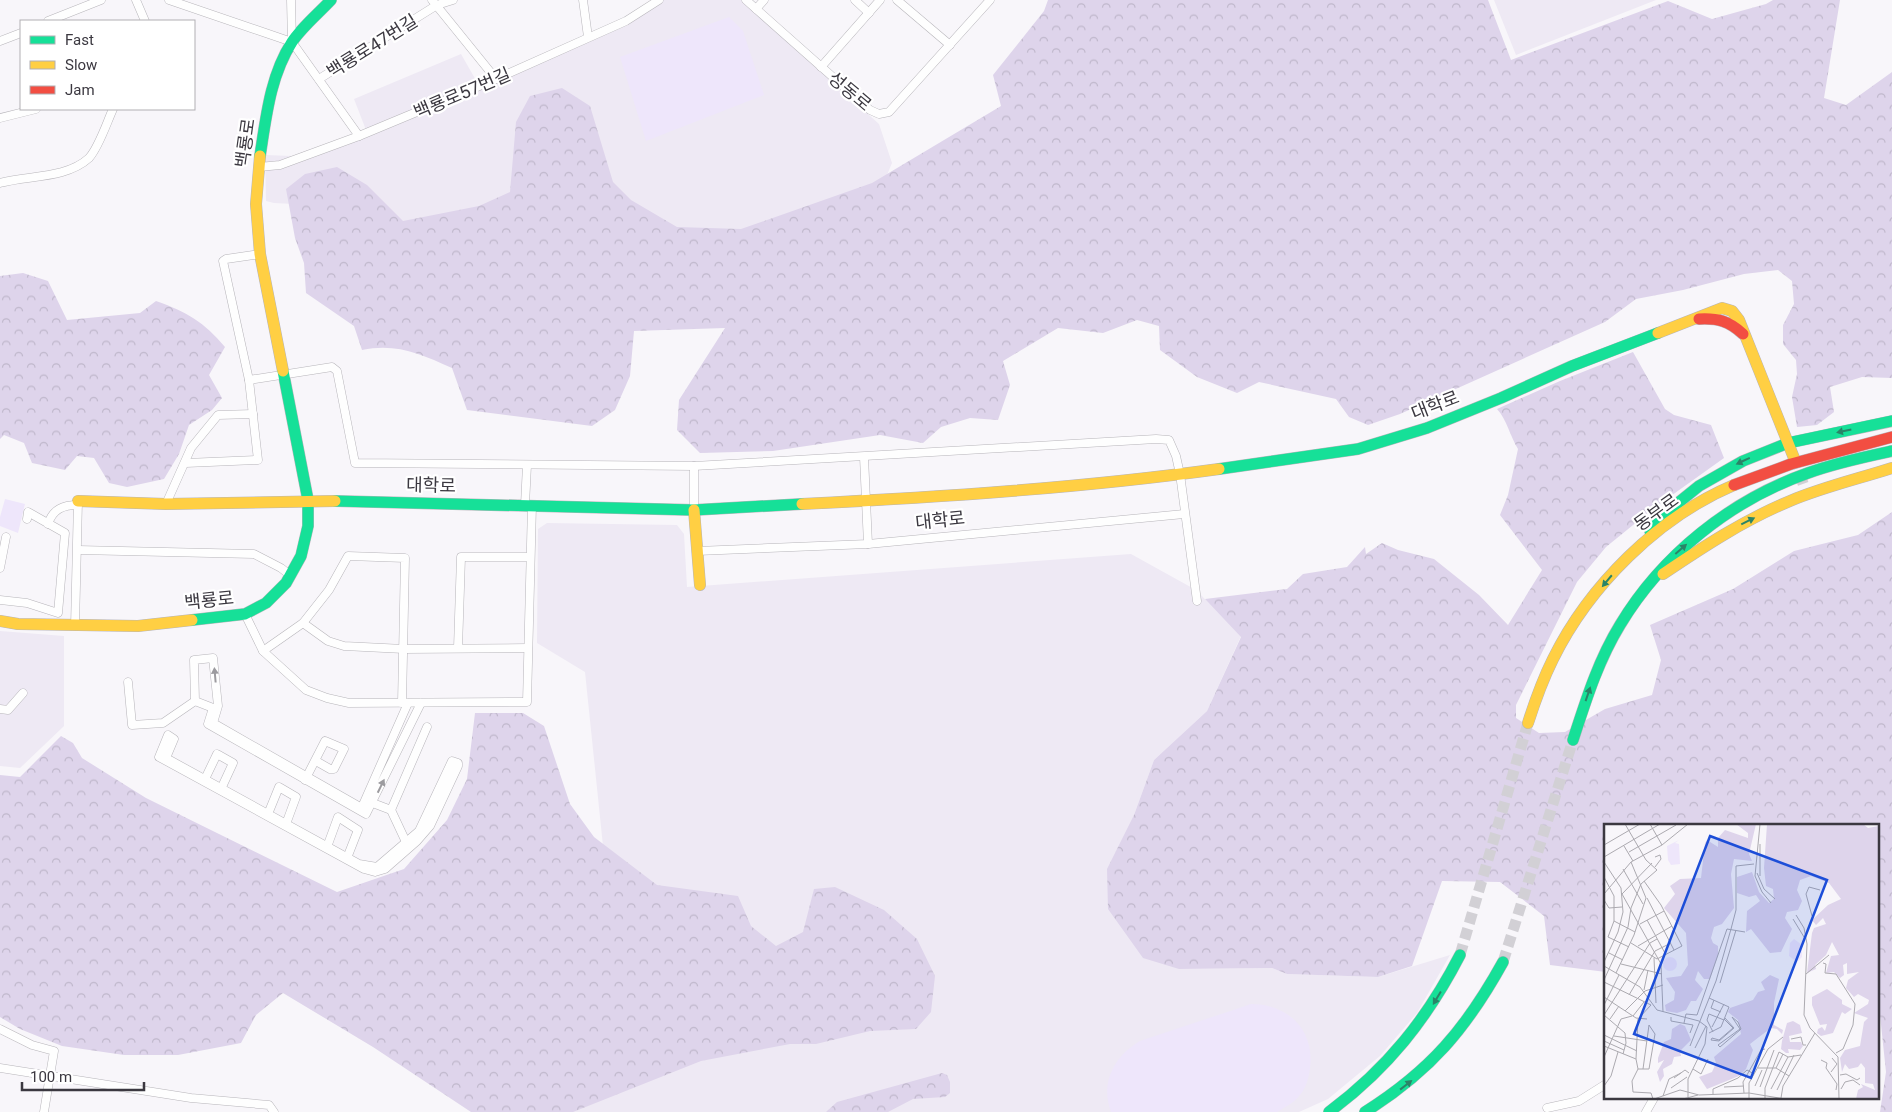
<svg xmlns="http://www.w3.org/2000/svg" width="1892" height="1112" viewBox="0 0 1892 1112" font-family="Roboto,'Noto Sans KR',sans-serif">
<defs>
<pattern id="forest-crowns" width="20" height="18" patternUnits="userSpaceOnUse" patternTransform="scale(1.25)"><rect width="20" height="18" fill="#ded4eb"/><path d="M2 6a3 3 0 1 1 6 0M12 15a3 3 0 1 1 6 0" fill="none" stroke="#bfb7cb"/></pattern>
</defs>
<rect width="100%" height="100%" fill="#f8f6fa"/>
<g fill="#eee9f4">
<path d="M 664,0 L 741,0 L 879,124 L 892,163 L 882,187 L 750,234 L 401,233 L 293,204 L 274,203 L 266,201 L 265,155 L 292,156 L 366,130 L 354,99 L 461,54 L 481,89 L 628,25 Z"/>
<path d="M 1494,0 L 1656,0 L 1516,55 Z"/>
<path d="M 547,523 L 677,525 L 684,534 L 687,587 L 1131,554 L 1196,590 L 1241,636 L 1207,711 L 1154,760 L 1134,815 L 1179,969 L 1272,968 L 1287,974 L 1378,977 L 1450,955 L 1417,1013 L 1380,1056 L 1328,1099 L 1299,1112 L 527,1112 L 618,991 L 585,672 L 537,643 L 538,529 Z"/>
<path d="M 0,631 L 64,636 L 64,726 L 20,768 L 0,766 Z"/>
</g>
<g fill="#eee6fb">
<path d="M 729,17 L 743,31 L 764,95 L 646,141 L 620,57 Z"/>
<path d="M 5,499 L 25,504 L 18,533 L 0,526 L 0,517 Z"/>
<path d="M 1251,1004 C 1288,1004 1315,1030 1310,1068 C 1309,1077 1306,1089 1299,1096 C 1294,1103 1285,1107 1277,1112 L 1111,1112 C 1100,1083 1114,1056 1140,1041 Z"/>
</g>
<g fill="url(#forest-crowns)">
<path d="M 1048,0 L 1488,0 L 1511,60 L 1668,1 L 1712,19 L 1766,4 L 1773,0 L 1840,0 L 1824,98 L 1846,105 L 1892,72 L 1892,378 L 1862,377 L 1830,387 L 1834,412 L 1817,425 L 1797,427 L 1792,397 L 1797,374 L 1796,360 L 1783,344 L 1783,325 L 1794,304 L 1792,281 L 1778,270 L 1744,274 L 1683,290 L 1636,299 L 1605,322 L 1400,414 L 1368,425 L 1349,417 L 1336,399 L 1259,382 L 1237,393 L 1197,377 L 1160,350 L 1159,326 L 1137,320 L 1103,333 L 1058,328 L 1003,361 L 1010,385 L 998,420 L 970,418 L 941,427 L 923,443 L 880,435 L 773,451 L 700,453 L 677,430 L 679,400 L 725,328 L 634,331 L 630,376 L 615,410 L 592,426 L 467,410 L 452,368 C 420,354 397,343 362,350 L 354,326 L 306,293 L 304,263 L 295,238 L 286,189 L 305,174 L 337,167 L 367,185 L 403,221 L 479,206 L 510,192 L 516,122 L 530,96 L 562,88 L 590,106 L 613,182 L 631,200 L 677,227 L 741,229 L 872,183 L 1001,106 L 993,75 L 1044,11 Z"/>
<path d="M 23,273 L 48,281 L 67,320 L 140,313 L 156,301 C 187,312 204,322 225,347 L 209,375 L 222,398 L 212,410 L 189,425 L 179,454 L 164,479 L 127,487 L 109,483 L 94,458 L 77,456 L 65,470 L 32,463 L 24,443 L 4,435 L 0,439 L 0,276 Z"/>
<path d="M 1633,352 L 1665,409 L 1674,415 L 1711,425 L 1724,458 L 1654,508 L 1606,547 L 1577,582 L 1516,705 L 1516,718 L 1539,733 L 1565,732 L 1605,709 L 1652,695 L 1661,660 L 1650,625 L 1733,589 L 1794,551 L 1858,535 L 1892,512 L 1892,1112 L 1880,1112 L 1886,1072 L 1878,996 L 1878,826 L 1606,826 L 1606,972 L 1550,965 L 1544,916 L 1500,882 L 1442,881 L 1412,966 L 1378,977 L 1287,974 L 1272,968 L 1179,969 L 1143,958 L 1108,909 L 1107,869 L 1134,815 L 1154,760 L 1207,711 L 1241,637 L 1205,599 L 1287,589 L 1303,574 L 1347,567 L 1365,547 L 1366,554 L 1382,543 L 1398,550 L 1434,559 L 1479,595 L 1508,625 L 1542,570 L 1500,515 L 1508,495 L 1518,449 C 1510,436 1507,420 1497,409 L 1560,381 Z"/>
<path d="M 475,713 L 523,713 L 544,726 L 570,804 L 594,837 L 657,885 L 738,896 L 751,926 L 776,946 L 803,932 L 814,889 L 835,887 L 884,910 L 917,939 L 935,976 L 931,1012 L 916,1029 L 870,1031 L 816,1044 L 790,1044 L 701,1061 L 573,1112 L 471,1112 L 373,1047 L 283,993 L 256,1015 L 241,1043 L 178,1055 L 124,1055 L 62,1046 L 20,1029 L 0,1017 L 0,775 L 20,777 L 61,736 L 73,743 L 82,758 L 146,798 L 337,892 L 404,869 L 447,820 L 467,779 Z"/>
<path d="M 942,1073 L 947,1075 L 950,1082 L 950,1093 L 945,1097 L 913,1099 L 888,1112 L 826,1112 L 837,1102 Z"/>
</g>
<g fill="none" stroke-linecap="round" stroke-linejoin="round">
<g stroke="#d2d0d5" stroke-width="11" stroke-dasharray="11 5.5" stroke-linecap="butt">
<path d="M 1794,458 L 1805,489"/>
<path d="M 1460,955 L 1528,723"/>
<path d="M 1503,962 L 1573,740"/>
</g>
<g stroke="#b7b5ba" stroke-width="9">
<g id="street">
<path d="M 136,0 L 145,21"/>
<path d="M 169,0 L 292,42"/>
<path d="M 291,0 L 292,42"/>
<path d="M 432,0 L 496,79"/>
<path d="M 583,0 L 588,37"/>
<path d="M 746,0 L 870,110 L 879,114 L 889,112 L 990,0"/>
<path d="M 855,0 L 869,13"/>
<path d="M 897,0 L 950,45"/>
<path d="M 756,9 L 764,0"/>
<path d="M 48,21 L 101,0"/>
<path d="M 0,41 L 21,33"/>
<path d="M 292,42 L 359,136"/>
<path d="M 821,67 L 880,0"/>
<path d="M 319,79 L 437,5 L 453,0"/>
<path d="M 0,118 L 36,109"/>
<path d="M 259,167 L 280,165 L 359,136 L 496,79 L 626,21 L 659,0"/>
<path d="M 0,183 C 28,175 66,179 89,158 C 99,147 107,122 113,109"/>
<path d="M 249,380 L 332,367 L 337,371 L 355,463 L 694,466 L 1156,439 L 1169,440 L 1176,456 L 1180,474 L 1197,601"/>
<path d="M 864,457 L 868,544"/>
<path d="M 186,463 L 258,460 L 249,380 L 223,261 L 226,259 L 260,254"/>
<path d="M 166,504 L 191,448 L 218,415 L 253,414"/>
<path d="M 525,505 L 527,465"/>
<path d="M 694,510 L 694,466"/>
<path d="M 48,524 C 53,509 63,505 78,505"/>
<path d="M 78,550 L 254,554 L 281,568 L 290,575"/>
<path d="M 697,551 L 868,544 L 1184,514"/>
<path d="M 0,568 L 6,537"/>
<path d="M 0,600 L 27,603 L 58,613 L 65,533 L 28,512 L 27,519"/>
<path d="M 245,614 L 263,651 L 306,690 L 327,698 L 349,703 L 527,702 L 532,505"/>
<path d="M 303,623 L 328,641 L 344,646 L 404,649 L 528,648"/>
<path d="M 75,626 L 78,501"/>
<path d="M 458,648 L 461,557 L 530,557"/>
<path d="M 263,651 L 303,623 L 329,590 L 348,556 L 405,558 L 402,703"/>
<path d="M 128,682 L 132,725 L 163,723 L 195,701"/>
<path d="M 408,703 L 362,807 L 360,807 L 213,723 L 218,706 L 213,658 L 194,660 L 195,701 L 213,708 L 208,724 L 366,814 L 421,703"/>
<path d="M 0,709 L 8,710 L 23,693"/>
<path d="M 168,735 L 174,739 L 166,758 L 359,864 L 377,867 L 419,831 L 452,761 L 458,763 L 458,766 L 430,826 L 417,841 L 385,869 L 375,872 L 364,869 L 159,757 Z"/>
<path d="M 205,779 L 217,754 L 233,763 L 221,789"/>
<path d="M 305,780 L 325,741 L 344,749 L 334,769 L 330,769 L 316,761"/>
<path d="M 370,802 L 391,810 L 406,842"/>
<path d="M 391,810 L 427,727"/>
<path d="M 268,814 L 279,787 L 296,797 L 286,824"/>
<path d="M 327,847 L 338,817 L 358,830 L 347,858"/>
<path d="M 0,1029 L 32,1045 L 54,1051 L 44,1112"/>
<path d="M 0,1068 L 191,1098 L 269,1105 L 274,1112"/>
<path d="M 1547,1108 L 1579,1101 L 1606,1084"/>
<path d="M 1646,1112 L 1654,1098"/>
</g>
</g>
<g stroke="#b7b5ba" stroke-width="12">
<g id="fast">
<path d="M 260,156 C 266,118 270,76 292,42 C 302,27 318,14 331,0"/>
<path d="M 1219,469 L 1358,449 L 1427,428 L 1501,398 L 1572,366 L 1658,333"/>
<path d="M 335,501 L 694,510 L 802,504"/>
<path d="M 1650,531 L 1663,515 L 1699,486 L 1743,461 L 1788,443 L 1892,421"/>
<path d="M 192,620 L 245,614 L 266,603 L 286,583 L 301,556 L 308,526 L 308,500 L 283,371"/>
<path d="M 1573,740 C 1586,700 1598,661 1620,625 C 1662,555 1731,500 1808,473 C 1835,463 1864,457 1892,451"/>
<path d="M 1329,1112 C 1387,1069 1427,1019 1460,955"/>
<path d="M 1365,1112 C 1430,1071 1466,1029 1503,962"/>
</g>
</g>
<g stroke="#b7b5ba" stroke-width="12">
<g id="slow">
<path d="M 260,156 L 256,204 L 260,254 L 283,371"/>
<path d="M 1658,333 L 1722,308 L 1732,311 L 1739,320 L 1794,458"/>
<path d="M 78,501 L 166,504 L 335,501"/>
<path d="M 802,504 C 941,497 1081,488 1219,469"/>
<path d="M 694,510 L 700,585"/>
<path d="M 1663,574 C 1703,547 1744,520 1790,501 C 1823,487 1858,479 1892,468"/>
<path d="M 0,621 L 18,624 L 138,626 L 192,620"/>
<path d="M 1528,723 C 1535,701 1543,679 1553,659 C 1589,586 1658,517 1734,485"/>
</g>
</g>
<g stroke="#b7b5ba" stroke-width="12">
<g id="jam">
<path d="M 1699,319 C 1718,318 1729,321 1743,334"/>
<path d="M 1734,485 L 1791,464 L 1892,437"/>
</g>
</g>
<use href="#street" stroke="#fefefe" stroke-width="8"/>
<use href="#fast" stroke="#16e098" stroke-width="11"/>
<use href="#slow" stroke="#ffcf43" stroke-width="11"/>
<use href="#jam" stroke="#f24e42" stroke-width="11"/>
</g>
<defs><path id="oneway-solid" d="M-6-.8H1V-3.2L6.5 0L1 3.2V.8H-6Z" transform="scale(1.25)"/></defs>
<g fill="#2a8468">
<use href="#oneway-solid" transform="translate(1844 431) rotate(168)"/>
<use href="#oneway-solid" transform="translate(1743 461) rotate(155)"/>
<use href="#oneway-solid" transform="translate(1748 521) rotate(-26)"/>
<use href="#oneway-solid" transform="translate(1681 549) rotate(-41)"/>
<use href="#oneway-solid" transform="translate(1607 581) rotate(130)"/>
<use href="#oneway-solid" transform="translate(1588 694) rotate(-71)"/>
<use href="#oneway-solid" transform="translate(1437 998) rotate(121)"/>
<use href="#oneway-solid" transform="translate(1406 1085) rotate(-38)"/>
</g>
<g fill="#9c9b9f">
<use href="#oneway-solid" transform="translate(215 675) rotate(-95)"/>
<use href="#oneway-solid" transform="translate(381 786) rotate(-64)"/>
</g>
<g text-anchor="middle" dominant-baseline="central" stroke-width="4.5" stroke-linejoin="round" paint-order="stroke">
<g font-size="18" fill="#3b3840" stroke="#fff">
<text transform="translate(372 46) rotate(-32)">백룡로47번길</text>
<text transform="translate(850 91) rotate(40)">성동로</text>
<text transform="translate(462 93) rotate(-23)">백룡로57번길</text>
<text transform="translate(245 143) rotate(-82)">백룡로</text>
<text transform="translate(1435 405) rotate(-21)">대학로</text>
<text transform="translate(431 485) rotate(1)">대학로</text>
<text transform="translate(1656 512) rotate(-36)">동부로</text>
<text transform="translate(940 520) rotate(-6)">대학로</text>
<text transform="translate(209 600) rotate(-6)">백룡로</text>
</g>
</g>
<g transform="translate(1604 824)">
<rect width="275" height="275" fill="#f8f6fa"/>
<path d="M 75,16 L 71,19 L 75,20 L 76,40 L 67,41 L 64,36 L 63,22 ZM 190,115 L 198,121 L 198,133 L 193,138 L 185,132 L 186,119 ZM59 140a7 7 0 1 1 14 0a7 7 0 1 1-14 0Z" fill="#eee6fb"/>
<path d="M 132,0 L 152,0 L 145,30 L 148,37 L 130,35 L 127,50 L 130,84 L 118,100 L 110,103 L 107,114 L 109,119 L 114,122 L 114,131 L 106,155 L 100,155 L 94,147 L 91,156 L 99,165 L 92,177 L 87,177 L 82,186 L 73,189 L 62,187 L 61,181 L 70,176 L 71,168 L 62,154 L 77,152 L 84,141 L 82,109 L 60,84 L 71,70 L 66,62 L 76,55 L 97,54 L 101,19 L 103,16 L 114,23 L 114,14 L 121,6 L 144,14 L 144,9 ZM 163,0 L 259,0 L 264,4 L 275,2 L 275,275 L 252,275 L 254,266 L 259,263 L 257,260 L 271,266 L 269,260 L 261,259 L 261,244 L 257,239 L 254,243 L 245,245 L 241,240 L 238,248 L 236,234 L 241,226 L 256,222 L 260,198 L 264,194 L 250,189 L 264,180 L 265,176 L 254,170 L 250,173 L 242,164 L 244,156 L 255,148 L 243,150 L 243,139 L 239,141 L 240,151 L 236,154 L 230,148 L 222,149 L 227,132 L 235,131 L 228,118 L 222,131 L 211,141 L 212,145 L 203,149 L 208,109 L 210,104 L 222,100 L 219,94 L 212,101 L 208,96 L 224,81 L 237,75 L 225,59 L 207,52 L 196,56 L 193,66 L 198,77 L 194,86 L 183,88 L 181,94 L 188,105 L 177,128 L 166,129 L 147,105 L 142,108 L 143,87 L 156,77 L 152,71 L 145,73 L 133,69 L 133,53 L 148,48 L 155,68 L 165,79 L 170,75 L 169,65 L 162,62 L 160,44 ZM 166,151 L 175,155 L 170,179 L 170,201 L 179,206 L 178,210 L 173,205 L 167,204 L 155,213 L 146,220 L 149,226 L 142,245 L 135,252 L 103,265 L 95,253 L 108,248 L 112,239 L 110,233 L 137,210 L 134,196 L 124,188 L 126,184 L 149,176 L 154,168 L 161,166 L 157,158 ZM 223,165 L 238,176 L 238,180 L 248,185 L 241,190 L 238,188 L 229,209 L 217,212 L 213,209 L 214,205 L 218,203 L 221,207 L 223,200 L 216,201 L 208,181 L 208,173 ZM 189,197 L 196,201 L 198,209 L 185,212 L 186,218 L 197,218 L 199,222 L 196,226 L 184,225 L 185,229 L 182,229 L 177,225 L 178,217 L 183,199 ZM 76,200 L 81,202 L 87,216 L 76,227 L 77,232 L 70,233 L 68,240 L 59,245 L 60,252 L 56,258 L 53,248 L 60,236 L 54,239 L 54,234 L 60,218 L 67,215 L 68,205 Z" fill="#ded4eb"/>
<path fill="none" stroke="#acaab0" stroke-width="1" d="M 46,0 L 58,21M 156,0 L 151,52 L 158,68 L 167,79M 0,21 L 36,0M 20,22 L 29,37M 25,28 L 72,1M 0,33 L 56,0M 51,33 L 56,31 L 57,35 L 51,43M 0,38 L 17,64 L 19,88 L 14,108 L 0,138M 48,39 L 18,70 L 57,140 L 59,188M 19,45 L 39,80M 153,49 L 160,65 L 171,75M 156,52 L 156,20M 0,53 L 10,72 L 10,97 L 4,113 L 25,123M 0,70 L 27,38 L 58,21 L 84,0M 43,74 L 70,126M 0,76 L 5,84 L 18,83M 192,91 L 200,104 L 203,120 L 200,191 L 206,204 L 234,233 L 235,275M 208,92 L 202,70 L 205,63 L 216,66M 189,95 L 200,113M 43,96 L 62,131M 10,97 L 31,108M 36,100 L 60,87M 27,119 L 53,135 L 78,122 L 57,81 L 40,57M 34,122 L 68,102M 5,129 L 19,136M 50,134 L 52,179M 219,139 L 222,140 L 221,149 L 232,150 L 251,180 L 249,201 L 239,225 L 232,229M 17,140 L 58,150M 0,142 L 36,163 L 53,186 L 95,197 L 103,203 L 101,220 L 84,255 L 84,273M 12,149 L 30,111 L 42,74 L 27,38M 202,150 L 225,131M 0,156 L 24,103 L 27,84 L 37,60 L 53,46 L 42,36 L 21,0M 0,158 L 47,181M 116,159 L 132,106M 40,166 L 44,146M 25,171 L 51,127 L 67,119M 0,173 L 32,194 L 43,195M 110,176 L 107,184 L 117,188M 0,181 L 15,151M 21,187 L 41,167 L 59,161M 0,191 L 46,119 L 53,115M 0,191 L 21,209 L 22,219 L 19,230M 29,192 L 40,178M 67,193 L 67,197 L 89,201 L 86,209M 128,193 L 134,198 L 137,205 L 136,206 L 116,223 L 114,221 L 136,205 ZM 6,195 L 15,182M 120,195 L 129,204 L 115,216 L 108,214 L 107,216 L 115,217 L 130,204 L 121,194M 80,199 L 82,190 L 93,191 L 123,105 L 141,108M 108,203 L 120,180M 109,208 L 103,196 L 105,190 L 120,196M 105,209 L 117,203 L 125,183 L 105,174M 0,211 L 33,227M 10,212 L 43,217M 187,215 L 197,213 L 199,221 L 202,221M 0,217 L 20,226M 0,222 L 32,235 L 34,245 L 45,245 L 51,210 L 45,201 L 39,245M 86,222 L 112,157 L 127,105 L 132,86 L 132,42 L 150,40M 91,224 L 102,202M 175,228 L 184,233 L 197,231M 0,233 L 17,195 L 28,192M 32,235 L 34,195 L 47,181M 217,236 L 223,239 L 222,244 L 233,260 L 232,266M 154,244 L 172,244 L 185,252M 172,244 L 179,230M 34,245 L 28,257 L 29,268 L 47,269 L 49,275M 89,245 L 97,250 L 104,235M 227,248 L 233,240 L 228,234M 236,251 L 242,250 L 253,256 L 256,254M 70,254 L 81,246 L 85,249M 0,262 L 7,252 L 14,228M 151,262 L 158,246M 120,263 L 140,262M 156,263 L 170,226M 67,264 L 83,253M 167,265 L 184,233M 237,265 L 241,258 L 249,256 L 256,261M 173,266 L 190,231M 140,269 L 139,258 L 157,226 L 161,225M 95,271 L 145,269 L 181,275M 109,271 L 109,265 L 134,254 L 143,246 L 150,250M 59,272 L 65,255 L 77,249M 177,274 L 179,262 L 211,209M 50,275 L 76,266 L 95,271M 79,275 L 94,271M 129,275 L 149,275M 145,275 L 145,259 L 164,225 L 179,213M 161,275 L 161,264 L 175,228"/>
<path fill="#1d4ed8" fill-opacity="0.15" stroke="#1d4ed8" stroke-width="2.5" d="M 106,12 L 223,56 L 147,254 L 30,210 Z"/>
<rect width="275" height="275" fill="none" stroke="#3b3840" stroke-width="2.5"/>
</g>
<rect x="20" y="20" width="175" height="90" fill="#ffffff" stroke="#b1afb3"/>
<rect x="30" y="36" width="25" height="8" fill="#16e098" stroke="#b1afb3"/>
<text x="65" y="45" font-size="15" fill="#3b3840">Fast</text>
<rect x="30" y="61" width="25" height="8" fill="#ffcf43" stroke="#b1afb3"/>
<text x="65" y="70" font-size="15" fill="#3b3840">Slow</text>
<rect x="30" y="86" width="25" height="8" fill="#f24e42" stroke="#b1afb3"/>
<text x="65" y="95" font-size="15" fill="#3b3840">Jam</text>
<path d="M22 1082v8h122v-8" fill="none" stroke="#3b3840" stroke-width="2.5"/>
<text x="30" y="1082" font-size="15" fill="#3b3840" stroke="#ffffff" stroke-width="4" paint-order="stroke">100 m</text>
</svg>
